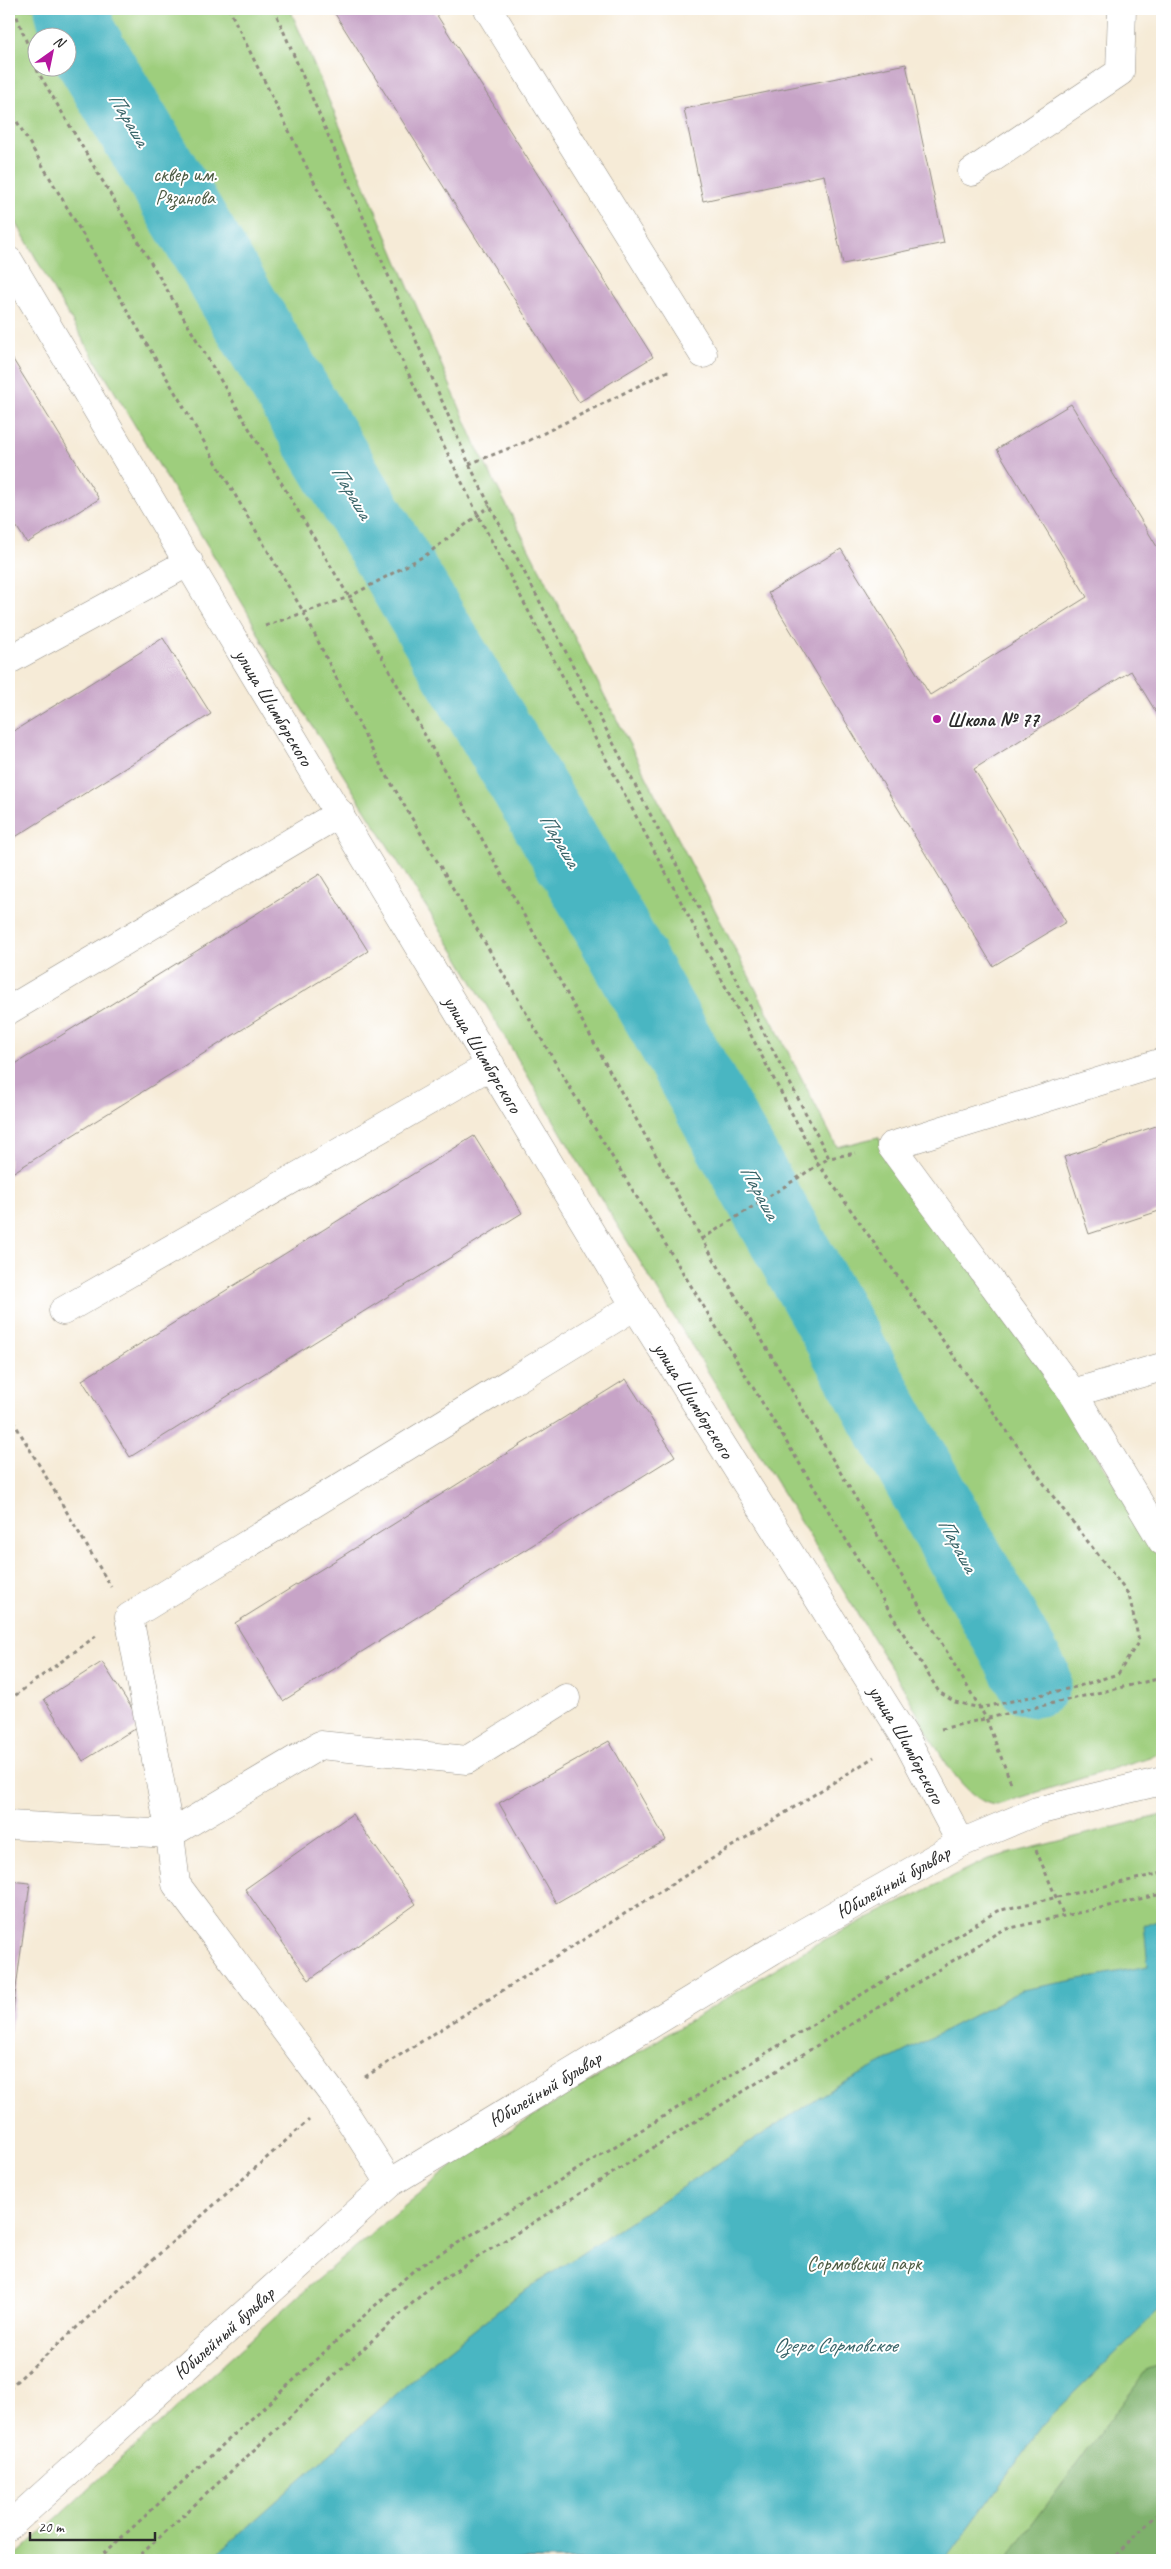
<svg xmlns="http://www.w3.org/2000/svg" width="1171" height="2569" viewBox="0 0 1171 2569" font-family="Caveat,sans-serif">
<rect width="100%" height="100%" fill="#fff"/>
<filter id="ink" filterUnits="userSpaceOnUse"><feTurbulence type="fractalNoise" baseFrequency=".02" numOctaves="2"/><feDisplacementMap in="SourceGraphic" scale="10" xChannelSelector="R" yChannelSelector="G"/><feConvolveMatrix kernelMatrix="1 2 1 2 8 2 1 2 1" color-interpolation-filters="sRGB"/></filter>
<filter id="wash" filterUnits="userSpaceOnUse"><feTurbulence type="fractalNoise" baseFrequency=".0096" numOctaves="4" result="noise"/><feDisplacementMap in="SourceGraphic" scale="20" xChannelSelector="R" yChannelSelector="G"/><feGaussianBlur stdDeviation="1.12" result="paint"/><feColorMatrix in="noise" values="0 0 0 0 0 0 0 0 0 0 0 0 0 0 0 0 0 1.4 0 .05"/><feComposite in="paint" operator="in"/></filter>
<g filter="url(#wash)">
<rect width="100%" height="100%" fill="#f6ebd7"/>
<g fill="#9ece7d" stroke="#647c54" fill-rule="evenodd">
<path d="M 9,9 L 290,9 L 476,446 L 837,1147 L 878,1137 L 1061,1398 L 1162,1560 L 1162,1753 L 997,1805 C 959,1804 922,1720 904,1689 L 579,1163 L 459,959 L 274,665 L 247,611 L 55,293 L 9,209 ZM 38,38 L 68,38 L 68,68 L 38,68 Z"/>
<path d="M 1162,1815 L 1162,2560 L 11,2560 L 307,2288 L 456,2163 L 814,1945 L 988,1859 Z"/>
</g>
<path fill="#7eb16c" stroke="#546e4c" d="M 1162,2365 L 1162,2560 L 1006,2560 L 1147,2369 Z"/>
<path fill="#48b6c2" stroke="#3a7076" d="M 1162,1918 L 1162,2308 L 1049,2418 L 945,2560 L 210,2560 L 428,2366 L 517,2296 L 825,2093 L 1022,1990 L 1148,1966 L 1144,1925 Z"/>
<g fill="none" stroke-linecap="round" stroke-linejoin="round">
<path stroke="#48b6c2" stroke-width="75" d="M 72,9 L 79,35 L 593,895 L 1034,1680"/>
</g>
<g id="blocks">
<g fill="#c7a4c7">
<path d="M 332,9 L 433,9 L 653,357 L 579,402 Z"/>
<path d="M 906,64 L 944,243 L 843,264 L 824,175 L 703,201 L 684,109 Z"/>
<path d="M 9,353 L 99,499 L 27,543 L 9,515 Z"/>
<path d="M 1071,404 L 1162,555 L 1162,722 L 1131,671 L 974,769 L 1066,922 L 993,966 L 768,593 L 841,549 L 930,695 L 1087,597 L 997,449 Z"/>
<path d="M 163,638 L 211,714 L 9,841 L 9,734 Z"/>
<path d="M 320,874 L 368,951 L 9,1175 L 9,1068 Z"/>
<path d="M 1162,1124 L 1162,1210 L 1089,1234 L 1064,1157 Z"/>
<path d="M 474,1136 L 522,1213 L 130,1457 L 82,1380 Z"/>
<path d="M 626,1379 L 675,1456 L 283,1701 L 235,1623 Z"/>
<path d="M 102,1662 L 142,1724 L 83,1761 L 44,1699 Z"/>
<path d="M 609,1741 L 666,1840 L 556,1903 L 499,1803 Z"/>
<path d="M 352,1814 L 416,1904 L 309,1980 L 245,1889 Z"/>
<path d="M 9,1881 L 30,1883 L 10,2033 L 9,2033 Z"/>
</g>
</g>
</g>
<g filter="url(#ink)">
<use href="#blocks" fill-opacity="0" stroke="#908b81" stroke-width="1"/>
<g fill="none" stroke-linecap="round" stroke-linejoin="round">
<g stroke="#908b81" stroke-width="29">
<g id="minor">
<path d="M 488,9 L 703,354"/>
<path d="M 972,172 L 1120,72 L 1122,9"/>
<path id="s1" d="M 9,261 L 232,637 L 635,1306 L 905,1737 L 961,1843"/>
<path d="M 9,660 L 189,562"/>
<path d="M 9,1010 L 340,813"/>
<path d="M 1162,1062 L 891,1146 L 1073,1393 L 1162,1541"/>
<path d="M 63,1311 L 491,1065"/>
<path d="M 1073,1393 L 1162,1367"/>
<path d="M 9,1825 L 170,1834 L 320,1745 L 467,1760 L 566,1698"/>
<path d="M 390,2183 L 335,2097 L 176,1884 L 170,1834 L 129,1617 L 635,1306"/>
<path id="s2" d="M 9,2526 L 390,2183 L 773,1950 L 961,1843 L 1037,1811 L 1162,1781"/>
</g>
</g>
<g stroke="#908b81" stroke-width="3" stroke-dasharray="4 4" stroke-linecap="butt">
<path d="M 14,9 L 38,72 L 349,597 L 702,1239 L 986,1718 L 1011,1783"/>
<path d="M 274,9 L 469,464 L 490,506 L 829,1158 L 856,1153"/>
<path d="M 9,108 L 304,613 L 373,752 L 572,1091 L 939,1692 L 955,1702 L 980,1708 L 1076,1687 L 1118,1674 L 1139,1641 L 1129,1595 L 1052,1495 L 819,1165 L 478,515 L 229,9"/>
<path d="M 469,464 L 528,441 L 670,370"/>
<path d="M 265,626 L 349,597 L 426,555 L 490,506"/>
<path d="M 9,1414 L 111,1587"/>
<path d="M 9,1700 L 96,1636"/>
<path d="M 941,1729 L 1162,1678"/>
<path d="M 1036,1850 L 1064,1916"/>
<path d="M 365,2077 L 874,1757"/>
<path d="M 9,2388 L 309,2120"/>
<path d="M 97,2560 L 414,2270 L 997,1911 L 1162,1873"/>
<path d="M 135,2560 L 430,2287 L 1002,1930 L 1162,1894"/>
<path d="M 1110,2560 L 1162,2510"/>
</g>
<use href="#minor" stroke="#fff" stroke-width="28"/>
<path stroke="#908b81" stroke-width="3" stroke-dasharray="4 4" stroke-linecap="butt" d="M 702,1239 L 829,1158"/>
</g>
</g>
<circle fill="#b5179e" stroke="#fff" stroke-width="2" cx="937" cy="719" r="5"/>
<g text-anchor="middle" dominant-baseline="central" stroke-width="4" stroke-linejoin="round" paint-order="stroke">
<g font-size="20" fill="#4e5c44" stroke="#fff">
<text x="185" y="174">сквер им.<tspan x="185" dy="23">Рязанова</tspan></text>
<text x="864" y="2263">Сормовский парк</text>
</g>
<g font-size="20" fill="#2b2b2b" stroke="#fff">
<text stroke="none"><textPath href="#s1" startOffset="519">улица Шимборского</textPath></text>
<text stroke="none"><textPath href="#s1" startOffset="924">улица Шимборского</textPath></text>
<text stroke="none"><textPath href="#s1" startOffset="1329">улица Шимборского</textPath></text>
<text stroke="none"><textPath href="#s1" startOffset="1734">улица Шимборского</textPath></text>
<text stroke="none"><textPath href="#s2" startOffset="1099">Юбилейный бульвар</textPath></text>
<text stroke="none"><textPath href="#s2" startOffset="694">Юбилейный бульвар</textPath></text>
<text stroke="none"><textPath href="#s2" startOffset="289">Юбилейный бульвар</textPath></text>
</g>
<g font-size="20" font-weight="bold" fill="#2b2b2b" stroke="#fff" text-anchor="start">
<text x="947" y="719">Школа № 77</text>
</g>
<g font-size="21" font-style="italic" fill="#376367" stroke="#fff">
<text transform="translate(129 119) rotate(59)">Параша</text>
<text transform="translate(352 492) rotate(59)">Параша</text>
<text transform="translate(560 840) rotate(59)">Параша</text>
<text transform="translate(760 1192) rotate(61)">Параша</text>
<text transform="translate(958 1545) rotate(61)">Параша</text>
<text x="835" y="2345">Озеро Сормовское</text>
</g>
</g>
<rect width="1171" height="2569" fill="none" stroke="#fff" stroke-width="30"/>
<g transform="translate(52 52) rotate(33)"><circle r="24" fill="#ffffff" stroke="#aaaaaa"/>
<path d="M0-4L9 19L0 12L-9 19Z" fill="#b5179e"/>
<text y="-8" font-size="14" font-weight="bold" text-anchor="middle" fill="#2b2b2b">N</text>
</g>
<path d="M30 2532v8h125v-8" fill="none" stroke="#2b2b2b" stroke-width="2.5"/>
<text x="38" y="2532" font-size="15" fill="#2b2b2b" stroke="#ffffff" stroke-width="4" paint-order="stroke">20 m</text>
</svg>
